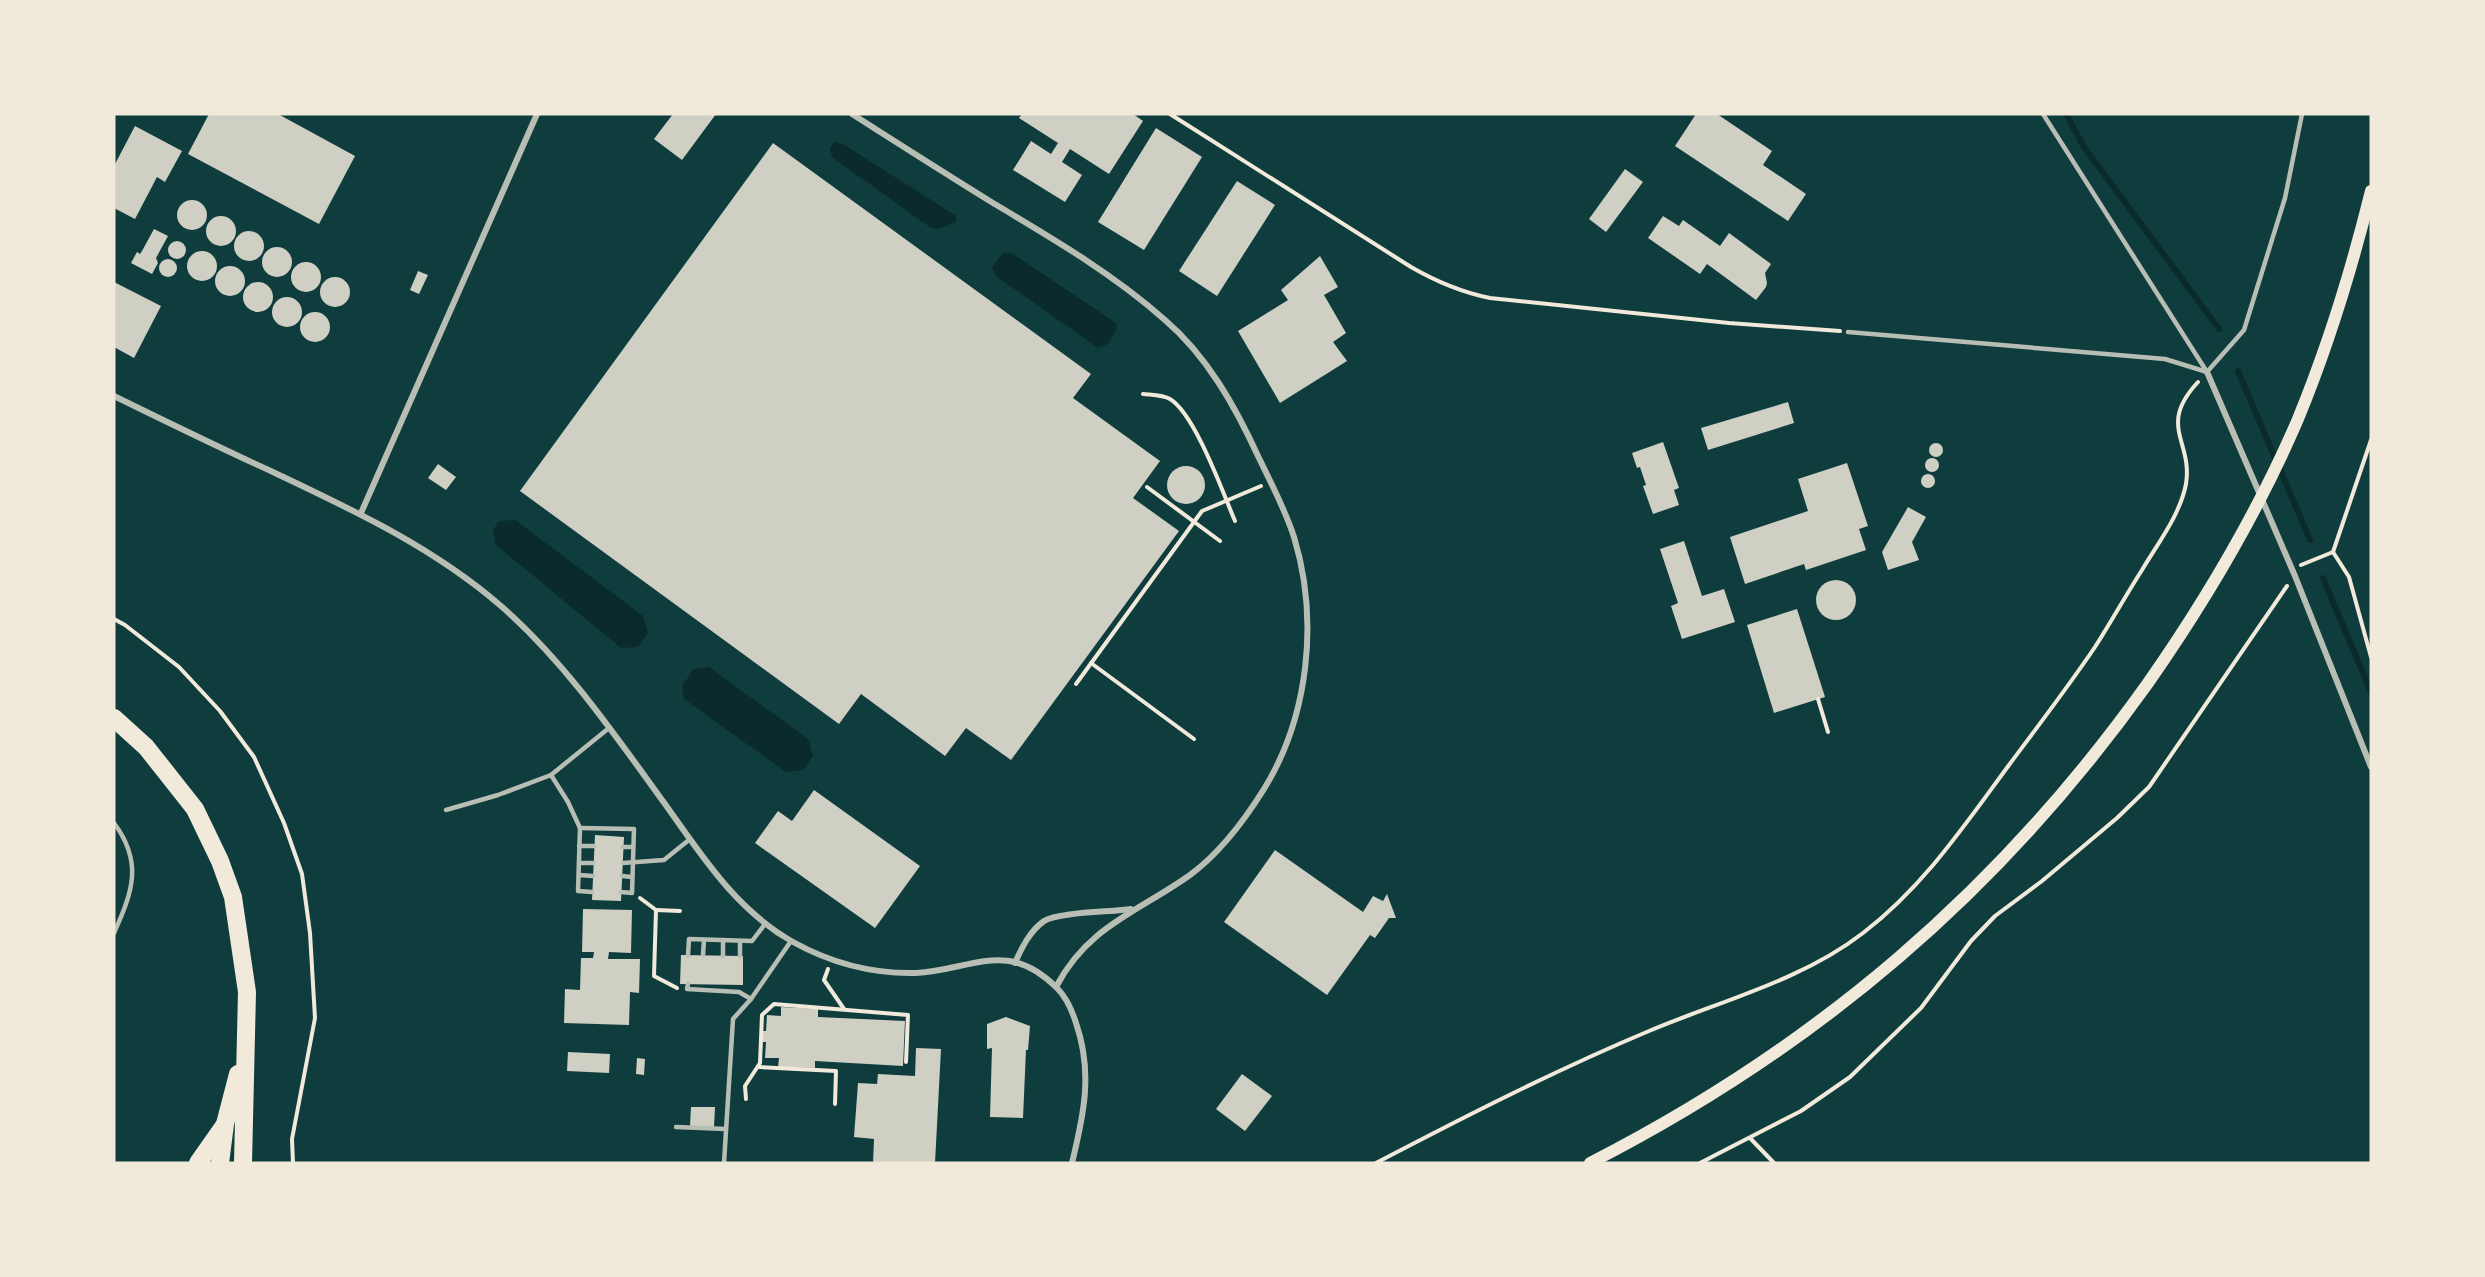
<svg xmlns="http://www.w3.org/2000/svg" width="2485" height="1277" viewBox="0 0 2485 1277" font-family="Poppins,sans-serif">
<rect width="100%" height="100%" fill="#0f3d3e"/>
<g fill="#0a2a2b">
<path d="M 835,142 L 843,144 L 956,216 L 956,222 L 939,229 L 931,228 L 832,157 L 830,148 Z"/>
<path d="M 1004,252 L 1013,254 L 1116,323 L 1117,329 L 1108,344 L 1098,348 L 996,276 L 992,267 Z"/>
<path d="M 515,520 L 643,616 L 648,633 L 638,647 L 621,648 L 495,544 L 493,530 L 499,521 Z"/>
<path d="M 709,667 L 808,739 L 813,756 L 803,770 L 786,772 L 684,699 L 682,686 L 694,669 Z"/>
</g>
<g fill="none" stroke-linecap="round" stroke-linejoin="round">
<g stroke="#0a2a2b" stroke-width="6">
<path d="M 2066,114 L 2084,147 L 2219,329"/>
<path d="M 2238,371 L 2310,540"/>
<path d="M 2323,578 L 2371,692"/>
</g>
</g>
<g fill="#cfcfc3">
<path d="M 209,114 L 278,114 L 355,156 L 319,224 L 188,154 Z"/>
<path d="M 673,114 L 716,114 L 682,160 L 654,139 Z"/>
<path d="M 1022,114 L 1133,114 L 1143,121 L 1109,174 L 1070,149 L 1062,162 L 1082,175 L 1065,202 L 1013,170 L 1031,141 L 1051,154 L 1058,143 L 1019,118 Z"/>
<path d="M 1696,114 L 1717,114 L 1772,151 L 1763,165 L 1806,194 L 1788,221 L 1675,146 Z"/>
<path d="M 135,126 L 182,151 L 165,182 L 157,177 L 135,219 L 114,208 L 114,166 Z"/>
<path d="M 1156,128 L 1202,157 L 1144,250 L 1098,222 Z"/>
<path d="M 773,143 L 1091,374 L 1073,398 L 1160,461 L 1133,498 L 1179,531 L 1011,760 L 966,728 L 945,756 L 861,694 L 839,724 L 520,491 Z"/>
<path d="M 1625,169 L 1643,182 L 1606,232 L 1589,219 Z"/>
<path d="M 1237,181 L 1275,205 L 1217,296 L 1179,271 Z"/>
<circle cx="192" cy="215" r="15"/>
<circle cx="221" cy="231" r="15"/>
<path d="M 1663,216 L 1679,226 L 1683,220 L 1720,246 L 1729,233 L 1771,264 L 1765,273 L 1767,283 L 1766,287 L 1756,300 L 1707,264 L 1700,274 L 1648,238 Z"/>
<path d="M 154,229 L 168,236 L 156,258 L 158,263 L 152,274 L 131,263 L 137,252 L 140,254 L 142,251 Z"/>
<circle cx="249" cy="246" r="15"/>
<circle cx="177" cy="250" r="9"/>
<circle cx="277" cy="262" r="15"/>
<circle cx="202" cy="266" r="15"/>
<path d="M 1320,256 L 1338,287 L 1324,295 L 1346,333 L 1333,342 L 1347,361 L 1280,403 L 1238,331 L 1288,300 L 1281,290 Z"/>
<circle cx="168" cy="268" r="9"/>
<circle cx="306" cy="277" r="15"/>
<circle cx="230" cy="281" r="15"/>
<path d="M 418,271 L 428,275 L 419,294 L 410,290 Z"/>
<circle cx="335" cy="292" r="15"/>
<circle cx="258" cy="297" r="15"/>
<path d="M 114,282 L 161,306 L 134,358 L 114,347 Z"/>
<circle cx="287" cy="312" r="15"/>
<circle cx="315" cy="327" r="15"/>
<path d="M 1788,402 L 1794,423 L 1708,450 L 1701,428 Z"/>
<path d="M 1663,442 L 1679,488 L 1674,490 L 1679,505 L 1653,514 L 1643,486 L 1646,485 L 1640,467 L 1637,468 L 1632,453 Z"/>
<circle cx="1936" cy="450" r="7"/>
<circle cx="1932" cy="465" r="7"/>
<path d="M 1847,463 L 1868,526 L 1859,529 L 1866,550 L 1806,570 L 1804,564 L 1745,584 L 1730,537 L 1808,511 L 1798,479 Z"/>
<path d="M 438,464 L 456,477 L 446,490 L 428,478 Z"/>
<circle cx="1186" cy="485" r="19"/>
<circle cx="1928" cy="481" r="7"/>
<path d="M 1908,507 L 1926,517 L 1912,542 L 1919,560 L 1888,570 L 1882,552 Z"/>
<path d="M 1684,541 L 1702,596 L 1724,589 L 1735,622 L 1682,639 L 1671,606 L 1678,603 L 1660,549 Z"/>
<circle cx="1836" cy="600" r="20"/>
<path d="M 1797,609 L 1825,697 L 1774,713 L 1747,625 Z"/>
<path d="M 814,790 L 920,866 L 875,928 L 755,843 L 778,811 L 792,821 Z"/>
<path d="M 595,835 L 624,837 L 621,901 L 592,900 Z"/>
<path d="M 1275,850 L 1363,912 L 1373,896 L 1383,901 L 1387,894 L 1396,918 L 1389,918 L 1375,938 L 1370,935 L 1327,995 L 1224,922 Z"/>
<path d="M 583,909 L 632,910 L 631,953 L 609,952 L 608,959 L 640,959 L 639,993 L 630,992 L 629,1025 L 564,1023 L 565,989 L 580,990 L 581,958 L 593,958 L 594,952 L 582,952 Z"/>
<path d="M 681,955 L 743,956 L 743,985 L 680,984 Z"/>
<path d="M 781,1007 L 818,1009 L 818,1017 L 905,1021 L 903,1066 L 815,1061 L 815,1068 L 778,1067 L 779,1058 L 765,1058 L 766,1042 L 761,1042 L 761,1031 L 766,1031 L 767,1015 L 781,1016 Z"/>
<path d="M 1006,1017 L 1030,1026 L 1028,1050 L 1026,1050 L 1023,1118 L 990,1117 L 992,1048 L 987,1049 L 987,1024 Z"/>
<path d="M 916,1048 L 941,1049 L 935,1163 L 873,1163 L 874,1139 L 854,1137 L 858,1083 L 877,1084 L 878,1074 L 915,1076 Z"/>
<path d="M 568,1052 L 610,1054 L 609,1073 L 567,1071 Z"/>
<path d="M 637,1058 L 645,1059 L 644,1075 L 636,1074 Z"/>
<path d="M 1242,1074 L 1272,1096 L 1245,1131 L 1216,1109 Z"/>
<path d="M 691,1107 L 715,1107 L 714,1127 L 690,1126 Z"/>
</g>
<g fill="none" stroke-linecap="round" stroke-linejoin="round">
<g stroke="#f1e9da" stroke-width="4">
<path d="M 1170,114 L 1411,267 C 1437,282 1460,292 1490,298 L 1729,323 L 1840,331"/>
<path d="M 1143,394 C 1151,395 1163,395 1170,399 C 1195,414 1223,493 1235,521"/>
<path d="M 1147,487 L 1220,541"/>
<path d="M 2333,552 L 2349,577 L 2371,657"/>
<path d="M 2301,565 L 2333,552 L 2371,440"/>
<path d="M 114,619 L 125,625 L 179,667 L 220,711 L 254,757 L 284,823 L 302,874 L 310,933 L 315,1018 L 292,1139 L 293,1163"/>
<path d="M 1091,663 L 1194,739"/>
<path d="M 1076,684 L 1202,511 L 1261,486"/>
<path d="M 1818,699 L 1828,732"/>
<path d="M 640,898 L 656,910 L 654,976 L 677,988"/>
<path d="M 656,910 L 680,911"/>
<path d="M 828,969 L 824,980 L 844,1009"/>
<path d="M 759,1067 L 836,1071 L 835,1104"/>
<path d="M 746,1099 L 745,1086 L 760,1063 L 762,1015 L 774,1004 L 908,1015 L 906,1062"/>
<path d="M 1750,1138 L 1774,1163"/>
<path d="M 1376,1163 C 1466,1116 1556,1070 1649,1031 C 1720,1001 1801,981 1863,933 C 1924,886 1964,826 2009,765 C 2038,726 2068,687 2095,647 C 2111,622 2126,595 2142,570 C 2158,543 2180,515 2186,484 C 2193,441 2157,426 2198,382"/>
<path d="M 1700,1163 L 1801,1111 L 1850,1077 L 1921,1008 L 1971,941 L 1995,916 L 2042,881 L 2117,818 L 2149,787 L 2287,586"/>
</g>
<g stroke="#b8beb3" stroke-width="4.5">
<path d="M 2043,114 L 2207,372"/>
<path d="M 1848,332 L 2165,359 L 2207,372"/>
<path d="M 2207,372 L 2244,330 L 2285,198 L 2302,114"/>
<path d="M 551,775 L 568,802 L 580,828 L 578,891 L 592,892"/>
<path d="M 446,810 L 498,795 L 551,775 L 609,728"/>
<path d="M 114,823 C 143,862 133,891 114,933"/>
<path d="M 580,828 L 634,829 L 632,893 L 621,892"/>
<path d="M 579,846 L 594,846"/>
<path d="M 623,847 L 633,847"/>
<path d="M 579,863 L 593,863"/>
<path d="M 623,863 L 664,860 L 690,839"/>
<path d="M 579,875 L 593,876"/>
<path d="M 622,876 L 632,877"/>
<path d="M 688,955 L 689,939 L 752,941 L 765,924"/>
<path d="M 703,955 L 704,940"/>
<path d="M 723,956 L 723,940"/>
<path d="M 740,956 L 740,941"/>
<path d="M 688,984 L 687,989 L 739,992 L 751,999"/>
<path d="M 676,1127 L 726,1129"/>
<path d="M 724,1163 L 733,1019 L 751,999 L 791,941"/>
</g>
<g stroke="#b8beb3" stroke-width="6">
<path d="M 852,114 C 899,144 946,174 993,203 C 1052,238 1113,274 1165,320 C 1207,356 1235,406 1258,456 C 1271,483 1285,509 1294,537 C 1319,619 1309,716 1264,789 C 1244,821 1220,853 1190,875 C 1138,912 1088,926 1056,987"/>
<path d="M 2207,372 L 2295,576 L 2371,767"/>
<path d="M 114,396 C 167,422 220,448 273,472 C 353,510 433,547 501,606 C 565,662 615,735 665,804 C 702,856 736,910 793,942 C 831,963 873,974 916,973 C 972,970 1007,938 1057,988 C 1067,998 1072,1010 1076,1023 C 1093,1072 1084,1114 1072,1163"/>
<path d="M 361,513 L 537,114"/>
<path d="M 1015,963 C 1022,947 1030,931 1044,921 C 1058,912 1112,912 1131,909"/>
</g>
<path stroke="#f1e9da" stroke-width="12" d="M 1590,1163 C 1817,1047 2000,891 2148,683 C 2206,600 2258,512 2298,419 C 2328,346 2352,268 2371,191"/>
<g stroke="#f1e9da" stroke-width="18">
<path d="M 114,718 L 146,747 L 195,809 L 220,861 L 233,897 L 247,992 L 243,1163"/>
<path d="M 198,1163 L 224,1126"/>
<path d="M 220,1163 L 225,1124 L 238,1074"/>
</g>
</g>
<rect width="2485" height="1277" fill="none" stroke="#f1e9da" stroke-width="231"/>
</svg>
